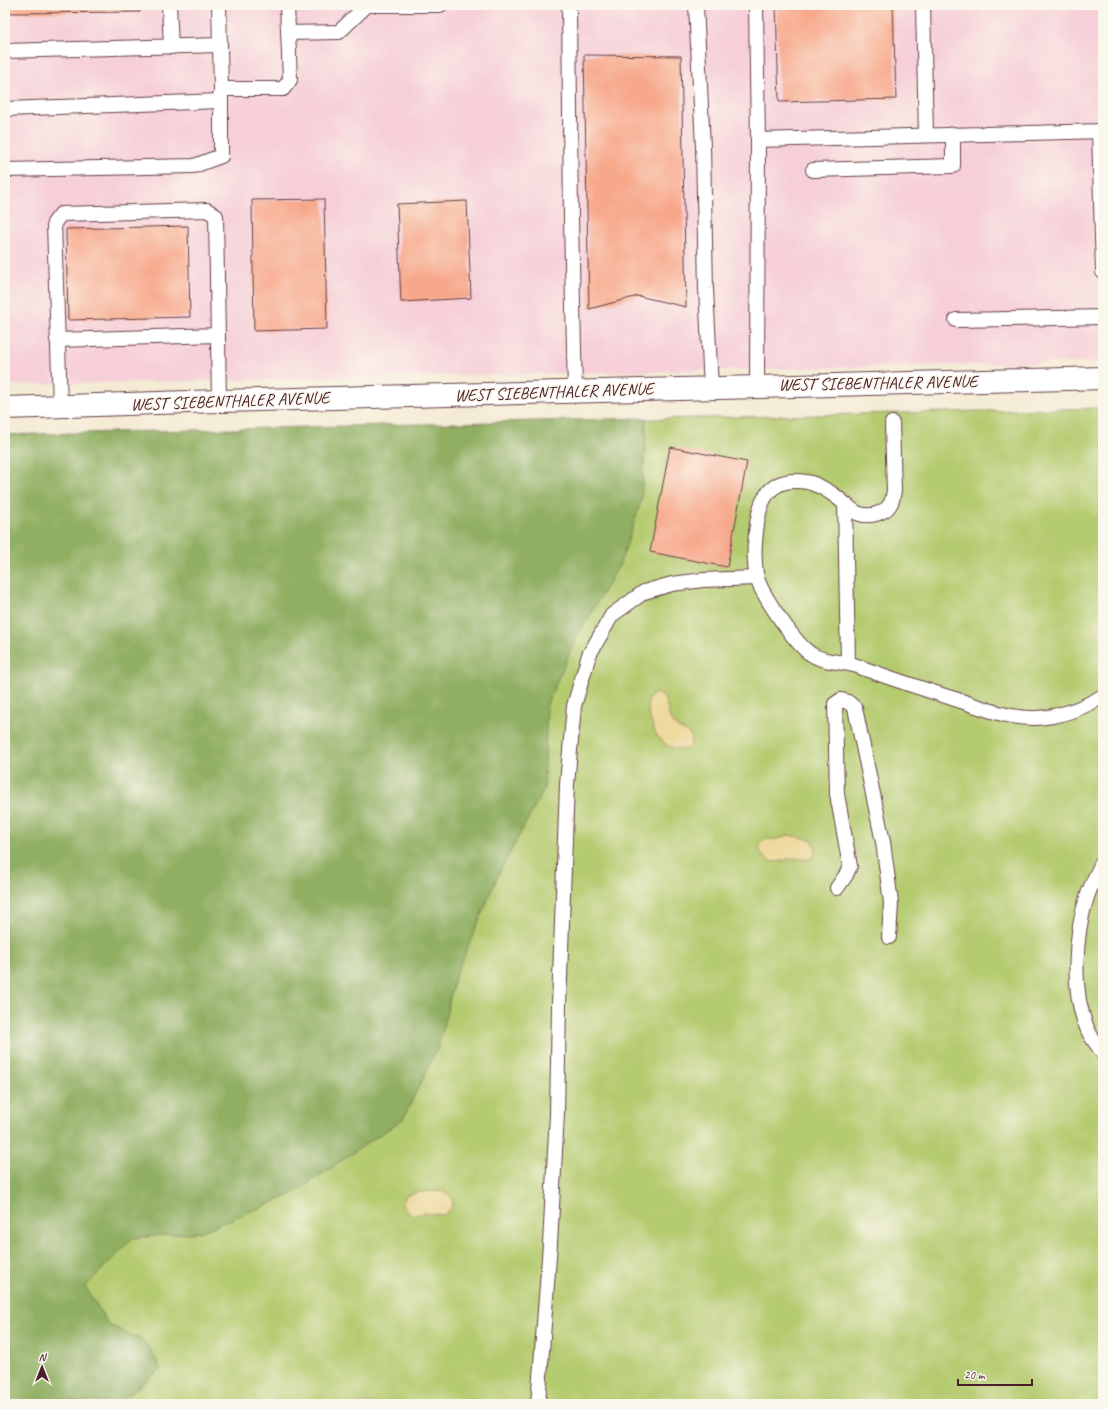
<svg xmlns="http://www.w3.org/2000/svg" width="1108" height="1409" viewBox="0 0 1108 1409" font-family="Caveat,sans-serif">
<rect width="100%" height="100%" fill="#fbf7ec"/>
<filter id="ink" filterUnits="userSpaceOnUse"><feTurbulence type="fractalNoise" baseFrequency=".025" numOctaves="2"/><feDisplacementMap in="SourceGraphic" scale="8" xChannelSelector="R" yChannelSelector="G"/><feConvolveMatrix kernelMatrix="1 2 1 2 8 2 1 2 1" color-interpolation-filters="sRGB"/></filter>
<filter id="wash" filterUnits="userSpaceOnUse"><feTurbulence type="fractalNoise" baseFrequency=".012" numOctaves="4" result="noise"/><feDisplacementMap in="SourceGraphic" scale="16" xChannelSelector="R" yChannelSelector="G"/><feGaussianBlur stdDeviation="0.9" result="paint"/><feColorMatrix in="noise" values="0 0 0 0 0 0 0 0 0 0 0 0 0 0 0 0 0 1.4 0 .05"/><feComposite in="paint" operator="in"/></filter>
<g filter="url(#wash)">
<rect width="100%" height="100%" fill="#f4ebd4"/>
<path fill="#f6cfd8" d="M 5,5 L 1103,5 L 1103,362 L 5,385 Z"/>
<path fill="#b5cb6f" stroke="#80754d" d="M 1103,408 L 1103,1404 L 5,1404 L 5,435 Z"/>
<path fill="#90af62" stroke="#6d6746" d="M 646,418 L 646,440 L 641,502 L 620,564 L 577,636 L 547,704 L 544,789 L 499,873 L 455,977 L 439,1045 L 403,1119 L 291,1195 L 200,1232 L 133,1238 L 85,1287 L 109,1325 L 146,1342 L 161,1369 L 122,1400 L 5,1404 L 5,435 Z"/>
<g fill="#eeda9e" stroke="#9c7c64">
<path d="M 656,693 C 670,697 665,711 671,720 C 676,729 685,730 691,736 C 695,756 672,750 663,742 C 654,736 645,709 649,699 C 651,696 653,695 656,693 Z"/>
<path d="M 789,835 L 812,840 C 817,847 818,858 807,859 C 803,860 799,858 795,858 C 786,858 780,864 770,861 C 763,858 753,845 765,840 C 769,839 774,840 778,839 C 782,838 785,836 789,835 Z"/>
<path d="M 442,1191 C 457,1197 455,1206 444,1215 L 424,1213 L 413,1215 L 405,1210 L 402,1205 L 406,1195 L 420,1192 Z"/>
</g>
<g id="blocks">
<g fill="#f7a88b">
<path d="M 5,5 L 140,5 L 140,12 L 5,13 Z"/>
<path d="M 776,5 L 893,5 L 896,99 L 779,102 Z"/>
<path d="M 584,55 L 681,56 L 686,307 L 638,296 L 589,309 Z"/>
<path d="M 324,199 L 327,329 L 254,331 L 252,200 Z"/>
<path d="M 467,201 L 471,298 L 401,302 L 397,204 Z"/>
<path d="M 188,226 L 190,317 L 68,320 L 66,229 Z"/>
<path d="M 670,447 L 747,462 L 727,567 L 650,552 Z"/>
</g>
</g>
</g>
<g filter="url(#ink)">
<use href="#blocks" fill-opacity="0" stroke="#643e44" stroke-width="1"/>
<g fill="none" stroke-linecap="round" stroke-linejoin="round">
<g stroke="#643e44" stroke-width="16">
<g id="lane">
<path d="M 169,5 L 171,47"/>
<path d="M 219,5 L 221,89"/>
<path d="M 569,5 L 571,220 L 575,391"/>
<path d="M 696,5 L 703,147 L 706,288 L 711,388"/>
<path d="M 756,5 L 758,140 L 757,386"/>
<path d="M 923,5 L 926,135"/>
<path d="M 288,33 L 339,32 L 367,5 L 440,5"/>
<path d="M 5,51 L 220,45"/>
<path d="M 5,109 L 221,101"/>
<path d="M 1099,131 L 1103,272"/>
<path d="M 758,140 L 1103,131"/>
<path d="M 5,170 L 194,166 L 221,156 L 221,89 L 283,89 L 290,80 L 287,5"/>
<path d="M 813,170 L 953,166 L 953,134"/>
<path d="M 956,320 L 1103,317"/>
<path d="M 57,340 L 218,335"/>
<path d="M 60,406 L 54,223 L 61,214 L 207,210 L 216,216 L 219,401"/>
<path d="M 892,423 L 894,491 C 893,494 893,498 892,500 C 888,514 869,518 857,513 C 853,511 848,506 844,503 C 836,496 824,488 814,484 C 809,482 801,481 795,481 C 760,481 757,516 755,543 C 754,552 755,570 757,578 C 762,595 797,646 811,654 C 824,663 843,661 857,666 C 892,679 926,690 961,701 C 986,709 1010,719 1036,718 C 1060,717 1083,708 1103,696"/>
<path d="M 845,504 L 848,663"/>
<path d="M 1103,861 C 1097,873 1091,885 1087,897 C 1075,934 1071,991 1087,1028 C 1090,1037 1098,1045 1103,1054"/>
<path d="M 837,888 L 846,875 L 850,866 L 837,794 L 835,704 L 841,700 L 848,702 L 855,708 L 883,842 L 891,903 L 889,937"/>
<path d="M 538,1404 L 550,1244 L 557,1114 L 559,1005 L 567,784 L 574,706 L 589,655 L 612,615 L 644,592 L 672,584 L 703,580 L 757,578"/>
</g>
</g>
<g stroke="#643e44" stroke-width="24">
<path id="secondary" d="M 5,408 L 219,401 L 1103,378"/>
</g>
<use href="#lane" stroke="#fff" stroke-width="14"/>
<use href="#secondary" stroke="#fff" stroke-width="22"/>
</g>
</g>
<g text-anchor="middle" dominant-baseline="central" stroke-width="3" stroke-linejoin="round" paint-order="stroke">
<g font-size="17" fill="#4a1f2b" stroke="#fbf7ec">
<text transform="translate(878 383) rotate(-1)">WEST SIEBENTHALER AVENUE</text>
<text transform="translate(554 392) rotate(-2)">WEST SIEBENTHALER AVENUE</text>
<text transform="translate(230 401) rotate(-2)">WEST SIEBENTHALER AVENUE</text>
</g>
</g>
<rect width="1108" height="1409" fill="none" stroke="#fbf7ec" stroke-width="20"/>
<g transform="translate(42 1367)" stroke="#fbf7ec" stroke-width="3" paint-order="stroke">
<path d="M0-3L7 15L0 10L-7 15Z" fill="#4a1f2b"/>
<text y="-6" font-size="11" font-weight="bold" text-anchor="middle" fill="#4a1f2b">N</text>
</g>
<path d="M958 1379v6h74v-6" fill="none" stroke="#4a1f2b" stroke-width="2"/>
<text x="964" y="1379" font-size="12" fill="#4a1f2b" stroke="#fbf7ec" stroke-width="3" paint-order="stroke">20 m</text>
</svg>
